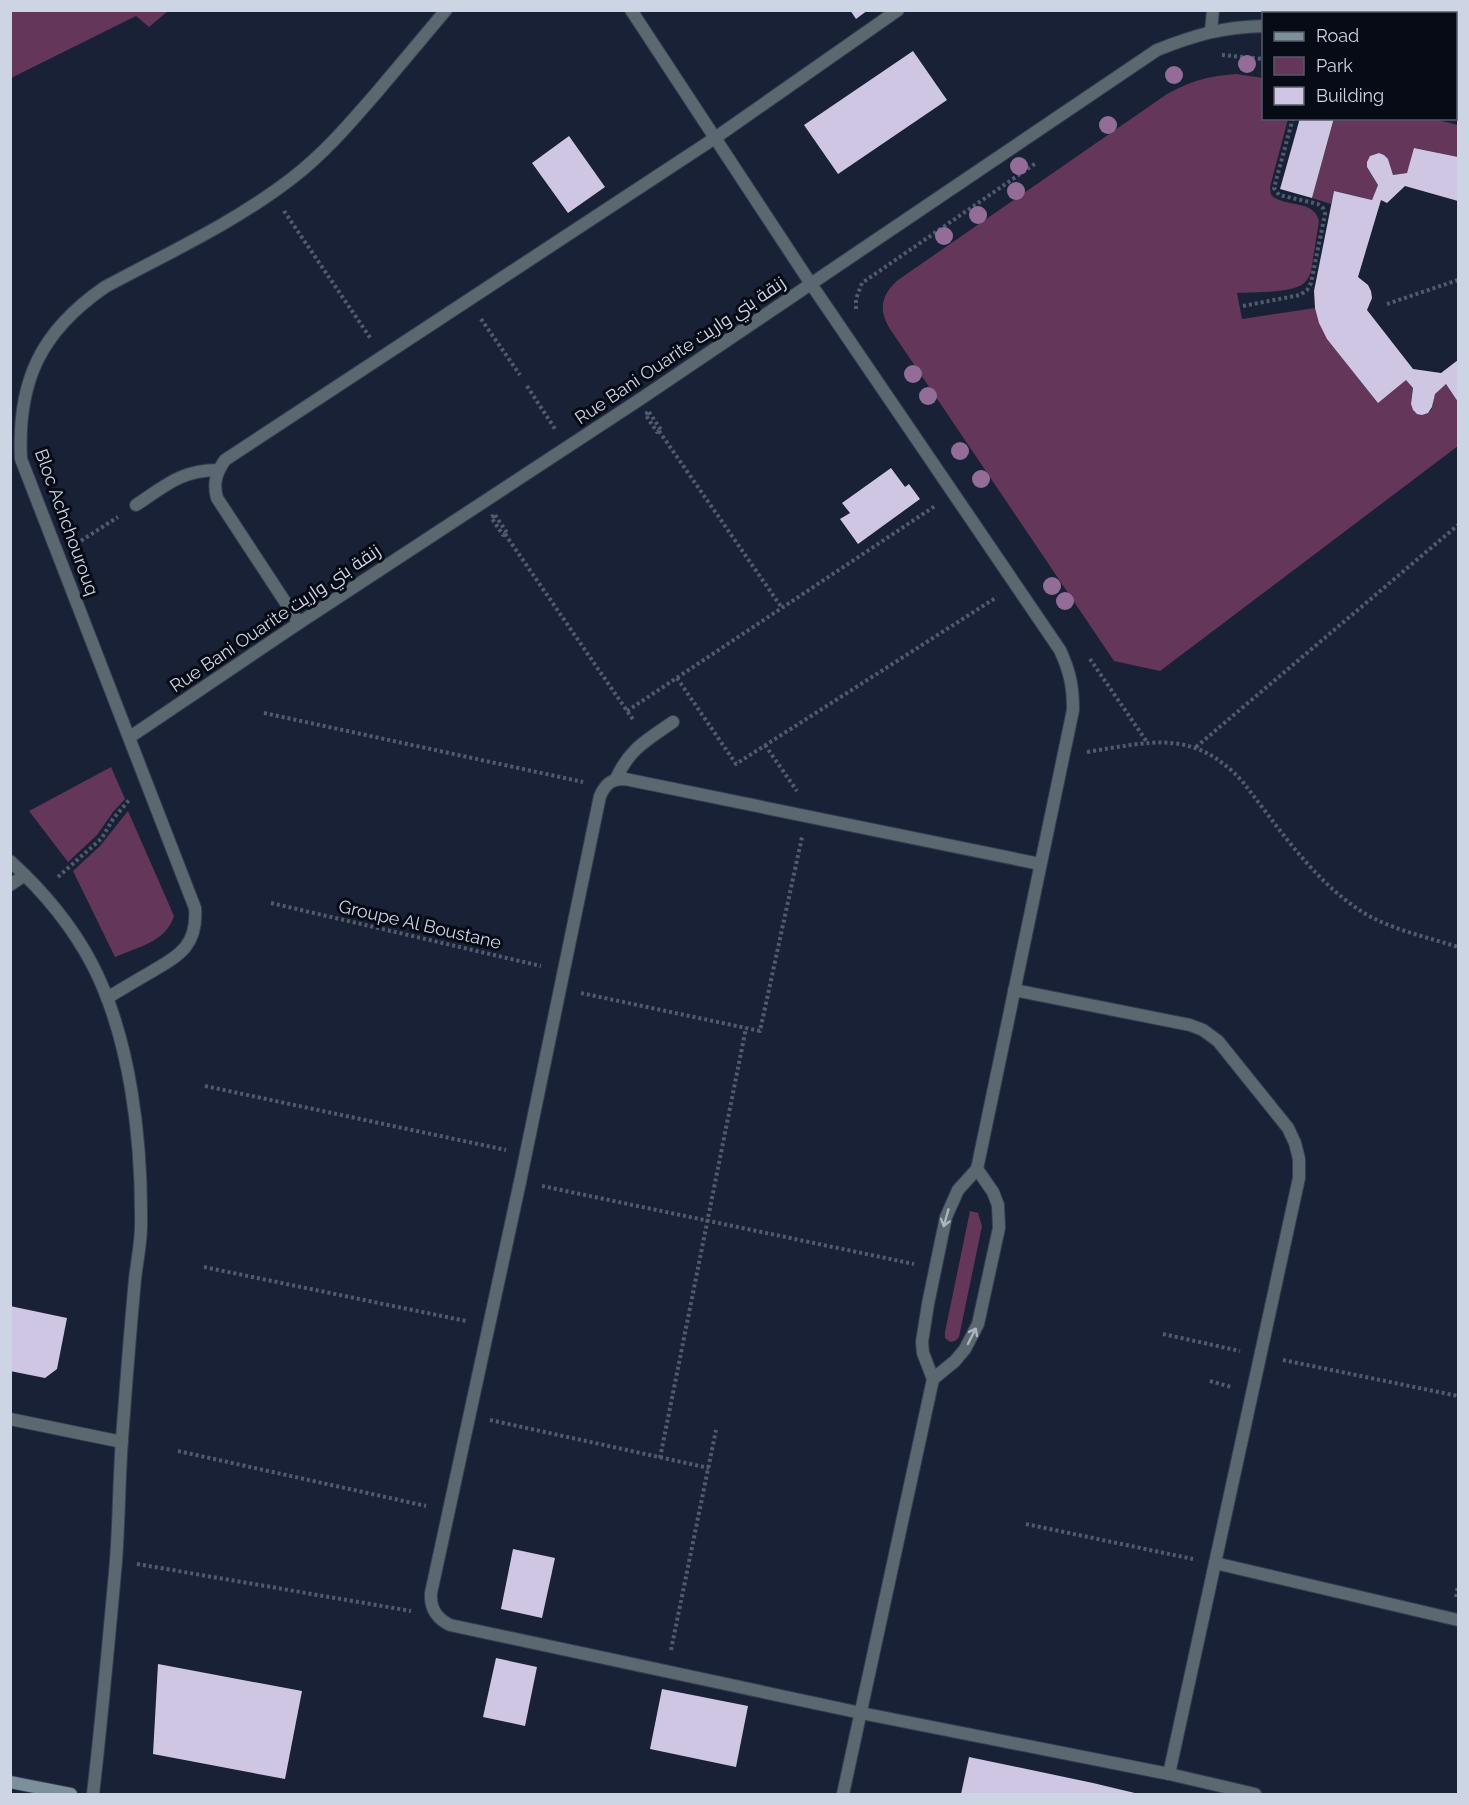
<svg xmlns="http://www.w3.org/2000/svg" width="1469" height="1805" viewBox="0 0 1469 1805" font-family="Raleway,Cairo,sans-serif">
<rect width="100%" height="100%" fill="#182136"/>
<g fill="#63365a">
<path d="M 11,10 L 168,10 L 168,11 L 149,27 L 136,16 L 11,78 Z"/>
<path d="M 1236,74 L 1263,78 L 1264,118 L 1288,119 L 1270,187 L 1271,195 C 1285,208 1314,199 1319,221 L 1311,272 C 1309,276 1307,281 1303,284 C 1291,293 1254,292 1237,293 L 1242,319 L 1315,308 L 1406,380 L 1413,388 C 1412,397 1408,411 1419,414 C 1422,415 1426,414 1429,412 C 1435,408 1432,399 1435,394 C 1437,390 1443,386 1446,384 L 1458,402 L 1458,446 L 1160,671 L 1114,661 L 890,329 C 878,310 881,295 898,280 L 1167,94 C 1191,81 1208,76 1236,74 Z"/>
<path d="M 1430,118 L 1458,125 L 1458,157 L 1415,148 L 1407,173 L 1393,175 L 1388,159 L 1384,155 L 1379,153 L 1370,156 L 1367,167 L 1378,185 L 1372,200 L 1334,191 L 1331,204 L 1312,198 L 1334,119 Z"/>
<path d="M 111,767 L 125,799 L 113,812 L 97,835 L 68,862 L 29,811 Z"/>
<path d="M 128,811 L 174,916 C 166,942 138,947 115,957 L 73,871 L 100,846 Z"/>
<path d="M 970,1211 L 978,1213 L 982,1226 L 959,1337 L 955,1341 L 950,1342 L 945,1338 L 945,1332 Z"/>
</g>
<g fill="#cfc6e4">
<path d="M 850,10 L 868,10 L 856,19 Z"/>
<path d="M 913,51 L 947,100 L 838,174 L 804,125 Z"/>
<path d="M 1300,118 L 1334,118 L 1312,198 L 1280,189 Z"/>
<path d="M 569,136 L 605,187 L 568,213 L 532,163 Z"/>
<path d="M 1414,148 L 1458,157 L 1458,201 L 1405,186 L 1387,203 L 1381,200 L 1358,277 L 1368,285 L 1371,291 L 1372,298 L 1367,310 L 1413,369 L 1441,373 L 1458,360 L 1458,402 L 1446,384 L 1435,394 L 1432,407 L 1428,413 L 1422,415 L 1417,414 L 1413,410 L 1411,404 L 1413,388 L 1406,380 L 1378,403 L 1327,339 L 1319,323 L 1315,308 L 1314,291 L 1334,191 L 1372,200 L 1378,185 L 1367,167 L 1367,162 L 1370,156 L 1379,153 L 1384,155 L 1388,159 L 1393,175 L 1407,173 Z"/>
<path d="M 891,468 L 905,487 L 909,484 L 920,499 L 858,544 L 840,519 L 850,513 L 842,503 Z"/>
<path d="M 10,1306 L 67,1318 L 57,1369 L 45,1378 L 10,1371 Z"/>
<path d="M 513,1549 L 555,1558 L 542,1618 L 501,1609 Z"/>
<path d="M 496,1658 L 537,1667 L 525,1726 L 483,1717 Z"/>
<path d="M 158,1664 L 302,1691 L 285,1779 L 153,1754 Z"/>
<path d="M 662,1689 L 748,1706 L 736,1767 L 650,1749 Z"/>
<path d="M 969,1757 L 1093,1783 L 1139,1794 L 961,1794 Z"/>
</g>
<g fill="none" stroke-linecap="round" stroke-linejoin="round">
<g stroke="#353e52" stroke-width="14">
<g id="lane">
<path d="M 136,505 C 165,486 181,470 218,470"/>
<path d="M 616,779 C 629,749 647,740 673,722"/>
</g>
</g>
<g stroke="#353e52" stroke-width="14">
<g id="street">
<path d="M 631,10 L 811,284 L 1060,650 C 1070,672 1073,686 1073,710 L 977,1169 L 958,1190 L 946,1217 L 928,1304 L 922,1342 L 923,1353 L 933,1379 L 843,1794"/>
<path d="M 1211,31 L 1213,10"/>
<path d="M 1456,72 L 1458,73"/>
<path d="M 299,623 L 217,498 C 213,483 216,473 225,460 L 715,138 L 898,10"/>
<path d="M 130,737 L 299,623 L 639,400 L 1157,50 C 1195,35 1222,27 1264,26"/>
<path d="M 10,861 C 43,891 71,924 92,964 C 131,1039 142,1142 141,1226 C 141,1243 137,1261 135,1279 C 130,1332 126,1386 122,1439 C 119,1480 119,1521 116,1561 C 109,1639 102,1717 93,1794"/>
<path d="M 1040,864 L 625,779 C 612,779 606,783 600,796 L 520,1182 L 431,1593 C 430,1608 436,1618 450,1625 L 861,1713 L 1169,1774 L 1255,1794"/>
<path d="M 10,885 L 25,875"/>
<path d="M 1014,990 L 1190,1025 L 1203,1030 L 1218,1041 L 1288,1128 L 1295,1143 L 1299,1159 L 1299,1178 L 1169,1774"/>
<path d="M 107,998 C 122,989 137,980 151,972 C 180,955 198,945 195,908 L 21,459 C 17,381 41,331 105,287 C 168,253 234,223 291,179 C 324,154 351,122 378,91 C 401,64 423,37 446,10"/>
<path d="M 933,1379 L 955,1361 L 965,1349 L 978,1324 L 999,1228 L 998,1205 L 993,1192 L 977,1169"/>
<path d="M 10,1419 L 122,1442"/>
<path d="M 1215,1563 L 1458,1620"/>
</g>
</g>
<g stroke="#353e52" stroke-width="14">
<path id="secondary" d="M 10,1782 L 71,1794"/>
</g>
<g stroke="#525b6e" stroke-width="4" stroke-dasharray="3 3" stroke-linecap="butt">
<path d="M 1222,55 L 1264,59"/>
<path d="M 1456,105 L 1458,105"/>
<path d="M 284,211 L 371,339"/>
<path d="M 1387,304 L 1458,280"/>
<path d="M 1243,306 L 1300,295 L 1307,290 L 1311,283 L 1325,214 L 1323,208 L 1318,204 L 1279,195 L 1274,188 L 1293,118"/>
<path d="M 856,309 L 856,299 L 862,283 L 1036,163"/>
<path d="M 481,319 L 520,375"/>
<path d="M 527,386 L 555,429"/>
<path d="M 649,412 L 661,430 L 657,432 L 645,414 Z"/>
<path d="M 659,431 L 782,608"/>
<path d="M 495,515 L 507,533 L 503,535 L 491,517 Z"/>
<path d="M 505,534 L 634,721"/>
<path d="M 76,544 L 118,517"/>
<path d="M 1090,659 L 1147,742"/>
<path d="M 677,678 L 736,764 L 997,597"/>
<path d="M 627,711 L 935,506"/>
<path d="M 264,713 L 583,782"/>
<path d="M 765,745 L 797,791"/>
<path d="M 1196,747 L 1458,525"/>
<path d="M 1087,752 C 1151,742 1193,728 1242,781 C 1280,829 1317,887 1371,917 C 1398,931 1430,938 1458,947"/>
<path d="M 58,877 L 102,838 L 113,819 L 130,799"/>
<path d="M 271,903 L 541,966"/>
<path d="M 581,993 L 760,1031 L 802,837"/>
<path d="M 205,1086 L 506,1150"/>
<path d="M 542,1186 L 914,1264"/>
<path d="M 204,1267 L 466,1321"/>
<path d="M 1163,1334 L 1240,1351"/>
<path d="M 1283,1360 L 1458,1396"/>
<path d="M 1210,1381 L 1231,1387"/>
<path d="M 490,1420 L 709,1468"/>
<path d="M 178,1451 L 426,1506"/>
<path d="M 660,1458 L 746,1028"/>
<path d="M 1026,1524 L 1193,1559"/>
<path d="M 137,1564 L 411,1611"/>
<path d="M 1456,1597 L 1458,1586"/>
<path d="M 671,1650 L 716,1430"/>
</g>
<use href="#lane" stroke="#5b686f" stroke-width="12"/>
<use href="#street" stroke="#5b686f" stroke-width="12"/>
<use href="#secondary" stroke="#7b909b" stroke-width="12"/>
</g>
<g fill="#936c97">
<circle cx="1247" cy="64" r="9"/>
<circle cx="1174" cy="75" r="9"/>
<circle cx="1108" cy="125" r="9"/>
<circle cx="1019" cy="166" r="9"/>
<circle cx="1016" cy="191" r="9"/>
<circle cx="978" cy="215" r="9"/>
<circle cx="944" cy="236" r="9"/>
<circle cx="913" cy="374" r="9"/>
<circle cx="928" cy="396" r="9"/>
<circle cx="960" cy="451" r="9"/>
<circle cx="981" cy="479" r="9"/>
<circle cx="1052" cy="586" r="9"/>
<circle cx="1065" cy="601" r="9"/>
</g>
<defs><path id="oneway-shaft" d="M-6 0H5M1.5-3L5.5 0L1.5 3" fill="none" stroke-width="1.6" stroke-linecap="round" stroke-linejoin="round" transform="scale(1.5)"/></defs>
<g stroke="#abb4c0">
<use href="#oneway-shaft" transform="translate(946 1218) rotate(106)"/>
<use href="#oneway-shaft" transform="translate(972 1336) rotate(-63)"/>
</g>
<g text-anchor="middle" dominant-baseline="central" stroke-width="6" stroke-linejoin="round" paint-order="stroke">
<g font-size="18" fill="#cdd4e3" stroke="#070b15">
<text transform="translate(680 350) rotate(-34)">Rue Bani Ouarite زنقة بني واريت</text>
<text transform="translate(67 522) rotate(70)">Bloc Achchourouq</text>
<text transform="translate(275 618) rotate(-34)">Rue Bani Ouarite زنقة بني واريت</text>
<text transform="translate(420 924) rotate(13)">Groupe Al Boustane</text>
</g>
</g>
<rect width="1469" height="1805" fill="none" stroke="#cdd4e3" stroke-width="24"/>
<rect x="1262" y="12" width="195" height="108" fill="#070b15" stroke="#565b67" stroke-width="1.5"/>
<rect x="1274" y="32" width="30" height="9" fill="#7b909b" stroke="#565b67" stroke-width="1.5"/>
<text x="1316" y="42" font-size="18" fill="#cdd4e3">Road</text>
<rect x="1274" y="57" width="30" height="18" fill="#63365a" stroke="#565b67" stroke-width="1.5"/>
<text x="1316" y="72" font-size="18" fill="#cdd4e3">Park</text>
<rect x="1274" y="87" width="30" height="18" fill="#cfc6e4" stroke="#565b67" stroke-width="1.5"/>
<text x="1316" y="102" font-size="18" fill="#cdd4e3">Building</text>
</svg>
